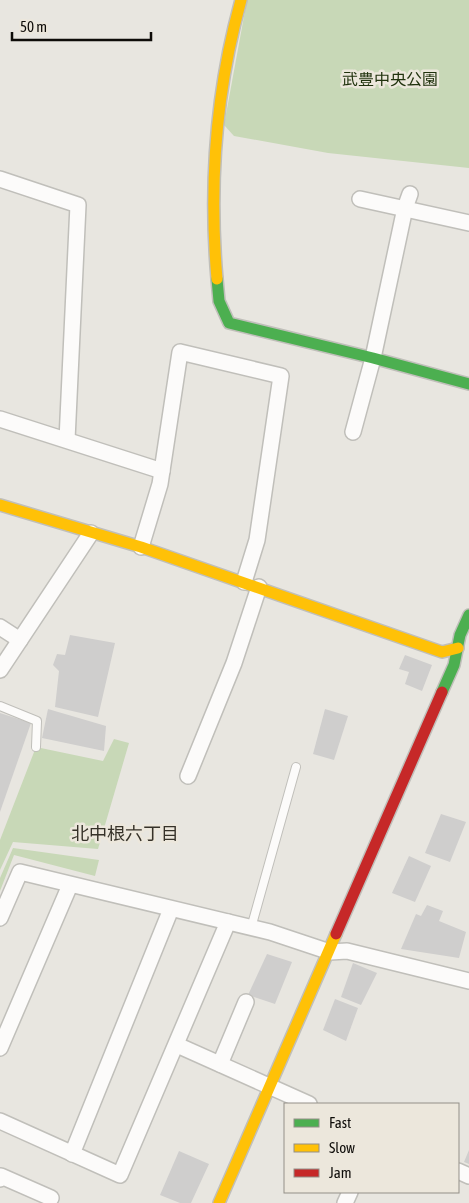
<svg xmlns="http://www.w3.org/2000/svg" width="469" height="1203" viewBox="0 0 469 1203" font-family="'Asap Condensed','Noto Sans JP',sans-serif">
<rect width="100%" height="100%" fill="#e8e6e0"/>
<g fill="#c8d8b7">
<path d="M 247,0 L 469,0 L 469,168 L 328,153 L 234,136 L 224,125 Z"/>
<path d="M 114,739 L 129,743 L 98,849 L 13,842 L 0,870 L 0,840 L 36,747 L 103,761 Z"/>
<path d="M 13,848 L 99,860 L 95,876 L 14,855 L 0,891 L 0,878 Z"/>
</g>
<g fill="#cfcecd">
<path d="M 70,635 L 115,643 L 98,717 L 55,707 L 59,671 L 53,665 L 57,654 L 65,655 Z"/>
<path d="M 405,655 L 432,665 L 422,691 L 405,684 L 409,672 L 399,669 Z"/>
<path d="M 48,709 L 106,726 L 104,751 L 42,738 Z"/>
<path d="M 325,709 L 348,716 L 334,760 L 313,754 Z"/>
<path d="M 0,713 L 31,723 L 0,812 Z"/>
<path d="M 441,814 L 466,822 L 450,862 L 425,853 Z"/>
<path d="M 409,856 L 431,866 L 415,902 L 392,893 Z"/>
<path d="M 427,905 L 443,911 L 439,921 L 466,932 L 459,958 L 401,949 L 416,914 L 421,916 Z"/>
<path d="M 267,954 L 292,962 L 275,1004 L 248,995 Z"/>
<path d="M 353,963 L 377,973 L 361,1005 L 341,997 Z"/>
<path d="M 335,999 L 358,1008 L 346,1041 L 323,1030 Z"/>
<path d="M 469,1150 L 469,1164 L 464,1162 Z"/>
<path d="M 179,1151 L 209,1164 L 191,1203 L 180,1203 L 160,1195 Z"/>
</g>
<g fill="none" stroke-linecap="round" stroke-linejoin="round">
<g stroke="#c0bfba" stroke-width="10">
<g id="lane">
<path d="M 0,706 L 37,721 L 36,747"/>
<path d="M 251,928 L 296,767"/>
</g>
</g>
<g stroke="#c0bfba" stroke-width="18">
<g id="street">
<path d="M 0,179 L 78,205 L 67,440"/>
<path d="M 360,199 L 469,223"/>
<path d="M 0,419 L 162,471"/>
<path d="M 353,432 L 373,358 L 405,208 L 410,194"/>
<path d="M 141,547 L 160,484 L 180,352 L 281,376 L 257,540 L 244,582"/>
<path d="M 0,627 L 20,640"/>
<path d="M 0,670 L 91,533"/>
<path d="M 188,776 L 234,663 L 259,587"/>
<path d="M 0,918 L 20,872 L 270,932 L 330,952 L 347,951 L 469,981"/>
<path d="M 177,1045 L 309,1104"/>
<path d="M 0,1048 L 70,885"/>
<path d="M 220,1064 L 246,1002"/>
<path d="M 0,1121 L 120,1175 L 228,922"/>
<path d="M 72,1154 L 171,909"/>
<path d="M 458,1171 L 469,1176"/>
<path d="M 0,1179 L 1,1176 L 51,1198"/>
<path d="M 345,1203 L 350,1192"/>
</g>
</g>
<g stroke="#c0bfba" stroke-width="14">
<g id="fast">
<path d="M 217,279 L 219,301 L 229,323 L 373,358 L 469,384"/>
<path d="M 442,692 L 454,665 L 460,635 L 469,615"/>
</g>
</g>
<g stroke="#c0bfba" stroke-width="14">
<g id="slow">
<path d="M 217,279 C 209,186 216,90 241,0"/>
<path d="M 0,505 L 141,547 L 442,652 L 458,648"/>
<path d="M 219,1203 L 336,934"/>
</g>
</g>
<g stroke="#c0bfba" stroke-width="14">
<path id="jam" d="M 336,934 L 442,692"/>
</g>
<use href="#lane" stroke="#fcfbfa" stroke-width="8"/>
<use href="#street" stroke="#fcfbfa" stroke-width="15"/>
<use href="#fast" stroke="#4caf50" stroke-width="11"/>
<use href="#slow" stroke="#ffc107" stroke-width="11"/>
<use href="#jam" stroke="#c62828" stroke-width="11"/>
</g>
<g text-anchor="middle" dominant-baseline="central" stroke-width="5" stroke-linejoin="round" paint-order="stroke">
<g font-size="16" fill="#21330e" stroke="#ece7dc">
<text x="390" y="79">武豊中央公園</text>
</g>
<g font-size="18" fill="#363229" stroke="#ece7dc">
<text x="125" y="833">北中根六丁目</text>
</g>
</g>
<rect x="284" y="1103" width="175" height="90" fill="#ece7dc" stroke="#938f88"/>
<rect x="294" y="1119" width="25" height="8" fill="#4caf50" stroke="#938f88"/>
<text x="329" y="1128" font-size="15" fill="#0e0c09">Fast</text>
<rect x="294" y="1144" width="25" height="8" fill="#ffc107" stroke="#938f88"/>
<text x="329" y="1153" font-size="15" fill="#0e0c09">Slow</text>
<rect x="294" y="1169" width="25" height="8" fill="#c62828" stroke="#938f88"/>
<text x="329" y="1178" font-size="15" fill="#0e0c09">Jam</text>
<path d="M12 32v8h139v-8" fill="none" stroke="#0e0c09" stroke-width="2.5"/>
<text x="20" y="32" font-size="15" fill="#0e0c09" stroke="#ece7dc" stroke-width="4" paint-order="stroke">50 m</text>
</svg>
